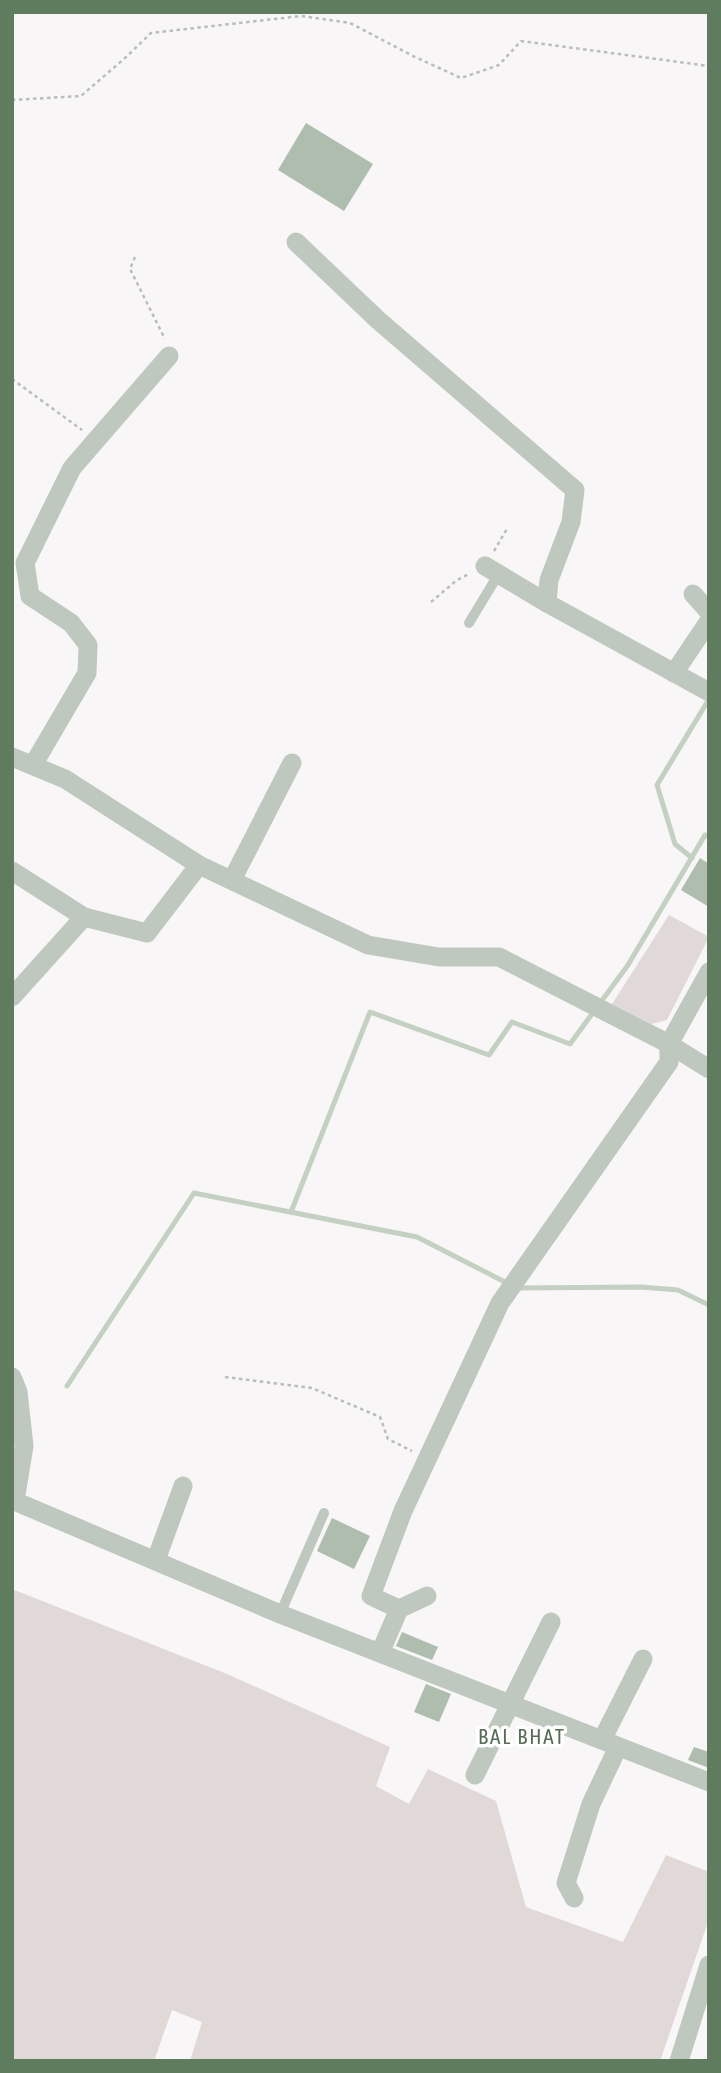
<svg xmlns="http://www.w3.org/2000/svg" width="721" height="2073" viewBox="0 0 721 2073" font-family="'Asap Condensed',sans-serif">
<rect width="100%" height="100%" fill="#f9f6f7"/>
<g fill="#e1d9d7">
<path d="M 669,915 L 709,937 L 667,1020 L 651,1024 L 612,1004 Z"/>
<path d="M 12,1589 L 227,1674 L 390,1747 L 376,1786 L 409,1804 L 428,1769 L 496,1801 L 526,1907 L 623,1942 L 666,1855 L 709,1872 L 709,1919 L 660,2061 L 190,2061 L 202,2022 L 172,2010 L 154,2061 L 12,2061 Z"/>
</g>
<g fill="none" stroke-linecap="round" stroke-linejoin="round">
<g stroke="#c4d0c1" stroke-width="5">
<path d="M 692,858 L 675,844 L 657,785 L 709,699"/>
<path d="M 291,1212 L 370,1012 L 489,1055 L 512,1022 L 570,1044 L 628,965 L 705,835 L 709,837"/>
<path d="M 516,1288 L 641,1287 L 678,1290 L 709,1305"/>
<path d="M 67,1386 L 194,1193 L 417,1237 L 507,1283"/>
</g>
</g>
<g fill="#afbdae">
<path d="M 306,123 L 373,164 L 344,211 L 278,170 Z"/>
<path d="M 700,858 L 709,864 L 709,907 L 681,890 Z"/>
<path d="M 332,1518 L 370,1536 L 354,1569 L 317,1551 Z"/>
<path d="M 402,1632 L 438,1647 L 432,1660 L 396,1646 Z"/>
<path d="M 426,1684 L 451,1694 L 439,1722 L 414,1712 Z"/>
<path d="M 694,1747 L 709,1752 L 709,1768 L 688,1760 Z"/>
</g>
<g fill="none" stroke-linecap="round" stroke-linejoin="round">
<g stroke="#b8bfb7" stroke-width="2.5" stroke-dasharray="3.5 3.5" stroke-linecap="butt">
<path d="M 12,100 L 81,96 L 125,58 L 151,33 L 301,16 L 350,23 L 413,56 L 461,78 L 499,65 L 521,41 L 709,66"/>
<path d="M 135,257 L 130,269 L 165,339"/>
<path d="M 12,379 L 82,430"/>
<path d="M 494,551 L 508,527"/>
<path d="M 431,602 L 457,580 L 469,574"/>
<path d="M 225,1377 L 312,1388 L 380,1417 L 388,1439 L 412,1451"/>
</g>
<g stroke="#bfc8bf" stroke-width="10">
<path d="M 469,623 L 498,575"/>
<path d="M 280,1614 L 324,1513"/>
</g>
<g stroke="#bfc8bf" stroke-width="19">
<path d="M 296,242 L 378,320 L 575,490 L 571,522 L 549,580 L 547,603 L 709,692"/>
<path d="M 485,566 L 547,603"/>
<path d="M 693,594 L 709,612"/>
<path d="M 674,673 L 709,621"/>
<path d="M 12,757 L 65,779 L 199,865 L 368,945 L 439,957 L 499,957 L 669,1044 L 709,1069"/>
<path d="M 33,765 L 87,673 L 88,645 L 71,623 L 30,596 L 25,563 L 72,468 L 169,356"/>
<path d="M 12,871 L 84,917"/>
<path d="M 232,880 L 292,763"/>
<path d="M 12,997 L 84,917 L 147,933 L 199,865"/>
<path d="M 12,1377 L 18,1392 L 24,1446 L 15,1501"/>
<path d="M 12,1500 L 280,1614 L 709,1782"/>
<path d="M 156,1560 L 183,1486"/>
<path d="M 399,1609 L 427,1596"/>
<path d="M 380,1653 L 399,1609 L 371,1596 L 403,1511 L 500,1303 L 669,1062 L 669,1044 L 709,972"/>
<path d="M 602,1740 L 643,1659"/>
<path d="M 475,1775 L 551,1622"/>
<path d="M 574,1898 L 566,1883 L 591,1804 L 618,1747"/>
<path d="M 679,2061 L 709,1965"/>
</g>
</g>
<g text-anchor="middle" dominant-baseline="central" stroke-width="7" stroke-linejoin="round" paint-order="stroke">
<g font-size="21" letter-spacing="2" fill="#566d55" stroke="#fff">
<text x="522" y="1736">BAL BHAT</text>
</g>
</g>
<rect width="721" height="2073" fill="none" stroke="#5f7c5e" stroke-width="28"/>
</svg>
